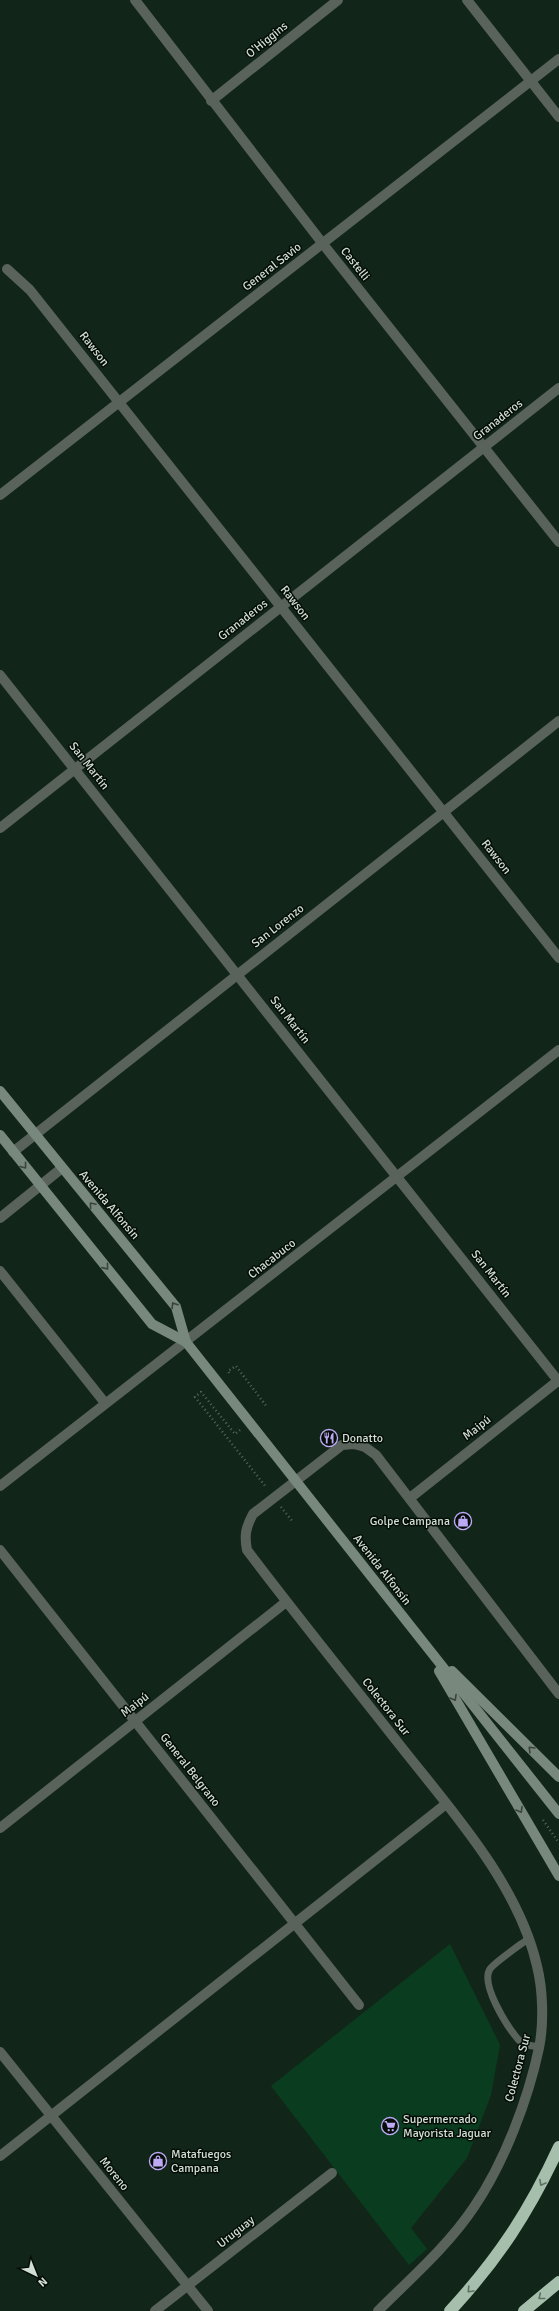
<svg xmlns="http://www.w3.org/2000/svg" width="559" height="2311" viewBox="0 0 559 2311" font-family="Signika,sans-serif">
<rect width="100%" height="100%" fill="#112618"/>
<path fill="#0a3c20" d="M 450,1944 L 500,2045 L 491,2095 L 467,2158 L 411,2228 L 427,2249 L 409,2265 L 271,2086 Z"/>
<g fill="none" stroke-linecap="round" stroke-linejoin="round">
<g stroke="#56685c" stroke-width="2.5" stroke-dasharray="1 3" stroke-linecap="butt">
<path d="M 229,1373 L 228,1371 L 236,1366 L 267,1407"/>
<path d="M 240,1430 L 235,1434 L 201,1392 L 195,1397 L 266,1487"/>
<path d="M 281,1507 L 293,1522"/>
<path d="M 543,1820 L 559,1843"/>
</g>
<path stroke="#59635b" stroke-width="7" d="M 528,1939 C 520,1945 495,1962 490,1969 C 480,1984 507,2026 517,2038 C 522,2045 531,2046 539,2047"/>
<g stroke="#59635b" stroke-width="10">
<path d="M 135,0 L 323,244 L 559,542"/>
<path d="M 467,0 L 559,117"/>
<path d="M 211,101 L 338,0"/>
<path d="M 7,269 L 30,290 L 559,958"/>
<path d="M 0,495 L 559,59"/>
<path d="M 0,675 L 559,1382"/>
<path d="M 0,828 L 559,388"/>
<path d="M 13,1152 L 559,721"/>
<path d="M 0,1218 L 62,1168"/>
<path d="M 0,1271 L 105,1403"/>
<path d="M 0,1486 L 559,1050"/>
<path d="M 410,1498 L 559,1380"/>
<path d="M 0,1550 L 359,2005"/>
<path d="M 0,1828 L 286,1602"/>
<path d="M 0,2052 L 208,2311"/>
<path d="M 0,2156 L 446,1804"/>
<path d="M 155,2311 L 332,2173"/>
</g>
<path stroke="#59635b" stroke-width="10" d="M 378,2311 C 411,2278 448,2246 474,2207 C 504,2163 528,2100 539,2048 C 544,2023 543,1990 537,1966 C 518,1883 450,1809 399,1744 C 348,1679 296,1615 247,1550 C 244,1535 246,1527 253,1514 L 342,1445 L 354,1444 L 365,1447 L 376,1455 L 559,1694"/>
<g stroke="#78887c" stroke-width="10">
<path d="M 0,1091 L 176,1307 L 186,1342 L 559,1814"/>
<path d="M 0,1135 L 152,1324 L 186,1342"/>
<path d="M 439,1671 L 559,1876"/>
<path d="M 452,1671 L 559,1777"/>
</g>
<g stroke="#a6bfad" stroke-width="12">
<path d="M 450,2311 C 498,2259 529,2212 559,2147"/>
<path d="M 524,2311 L 559,2282"/>
</g>
</g>
<defs><path id="oneway-chevron" d="M-2-3.5L2.5 0L-2 3.5" fill="none" stroke-width="1.6" stroke-linecap="round" stroke-linejoin="round"/></defs>
<g stroke="#39443c">
<use href="#oneway-chevron" transform="translate(24 1166) rotate(52)"/>
<use href="#oneway-chevron" transform="translate(92 1205) rotate(-130)"/>
<use href="#oneway-chevron" transform="translate(106 1267) rotate(51)"/>
<use href="#oneway-chevron" transform="translate(174 1305) rotate(-122)"/>
<use href="#oneway-chevron" transform="translate(454 1698) rotate(60)"/>
<use href="#oneway-chevron" transform="translate(531 1749) rotate(-135)"/>
<use href="#oneway-chevron" transform="translate(520 1810) rotate(60)"/>
</g>
<g stroke="#5e6f62">
<use href="#oneway-chevron" transform="translate(542 2183) rotate(118)"/>
<use href="#oneway-chevron" transform="translate(470 2290) rotate(133)"/>
<use href="#oneway-chevron" transform="translate(541 2297) rotate(141)"/>
</g>
<defs>
<g id="restaurant-ring" transform="scale(0.9)"><circle r="9.5" fill="#050d07" stroke="#bea9f4" stroke-width="1.5"/><path d="M-5-6h1v4h1v-4h1v4h1v-4h1v5L-1.5 .5V6h-2V.5L-5-1ZM5-6V6H3V1.5H1.5Q1.5-4 5-6Z" fill="#bea9f4"/></g>
<g id="shop-ring" transform="scale(0.9)"><circle r="9.5" fill="#050d07" stroke="#bea9f4" stroke-width="1.5"/><path d="M-5-2.5h2.3a2.7 3.5 0 0 1 5.4 0H5L5.5 6h-11ZM-1.5-2.5h3a1.5 2.3 0 0 0-3 0Z" fill="#bea9f4"/></g>
<g id="supermarket-ring" transform="scale(0.9)"><circle r="9.5" fill="#050d07" stroke="#bea9f4" stroke-width="1.5"/><path d="M-6-5.5h2.5l.6 2H6L4.5 2H-2.5L-4.4-4H-6ZM-1.5 3.2a1.3 1.3 0 1 0 .1 0ZM3 3.2a1.3 1.3 0 1 0 .1 0Z" fill="#bea9f4"/></g>
</defs>
<g fill-rule="evenodd">
<use href="#restaurant-ring" x="329" y="1438"/>
<use href="#shop-ring" x="463" y="1521"/>
<use href="#supermarket-ring" x="390" y="2126"/>
<use href="#shop-ring" x="158" y="2161"/>
</g>
<g text-anchor="middle" dominant-baseline="central" stroke-width="3" stroke-linejoin="round" paint-order="stroke">
<g font-size="12" fill="#d1ded4" stroke="#050d07">
<text transform="translate(267 40) rotate(-39)">O'Higgins</text>
<text transform="translate(355 264) rotate(52)">Castelli</text>
<text transform="translate(272 267) rotate(-38)">General Savio</text>
<text transform="translate(94 349) rotate(52)">Rawson</text>
<text transform="translate(498 420) rotate(-38)">Granaderos</text>
<text transform="translate(295 603) rotate(52)">Rawson</text>
<text transform="translate(243 620) rotate(-38)">Granaderos</text>
<text transform="translate(89 766) rotate(52)">San Martín</text>
<text transform="translate(496 857) rotate(52)">Rawson</text>
<text transform="translate(278 926) rotate(-38)">San Lorenzo</text>
<text transform="translate(290 1020) rotate(52)">San Martín</text>
<text transform="translate(109 1205) rotate(50)">Avenida Alfonsín</text>
<text transform="translate(272 1259) rotate(-38)">Chacabuco</text>
<text transform="translate(491 1274) rotate(52)">San Martín</text>
<text transform="translate(477 1428) rotate(-38)">Maipú</text>
<text transform="translate(382 1570) rotate(52)">Avenida Alfonsín</text>
<text transform="translate(135 1705) rotate(-38)">Maipú</text>
<text transform="translate(386 1707) rotate(52)">Colectora Sur</text>
<text transform="translate(190 1770) rotate(52)">General Belgrano</text>
<text transform="translate(518 2068) rotate(-75)">Colectora Sur</text>
<text transform="translate(114 2174) rotate(51)">Moreno</text>
<text transform="translate(236 2232) rotate(-38)">Uruguay</text>
</g>
<g font-size="12" fill="#d1ded4" stroke="#050d07" text-anchor="start">
<text x="342" y="1438">Donatto</text>
<text x="450" y="1521" text-anchor="end">Golpe Campana</text>
<text x="403" y="2119">Supermercado<tspan x="403" dy="14">Mayorista Jaguar</tspan></text>
<text x="171" y="2154">Matafuegos<tspan x="171" dy="14">Campana</tspan></text>
</g>
</g>
<g transform="translate(36 2275) rotate(137)" stroke="#050d07" stroke-width="3" paint-order="stroke">
<path d="M0-3L7 15L0 10L-7 15Z" fill="#d1ded4"/>
<text y="-6" font-size="11" font-weight="bold" text-anchor="middle" fill="#d1ded4">N</text>
</g>
</svg>
